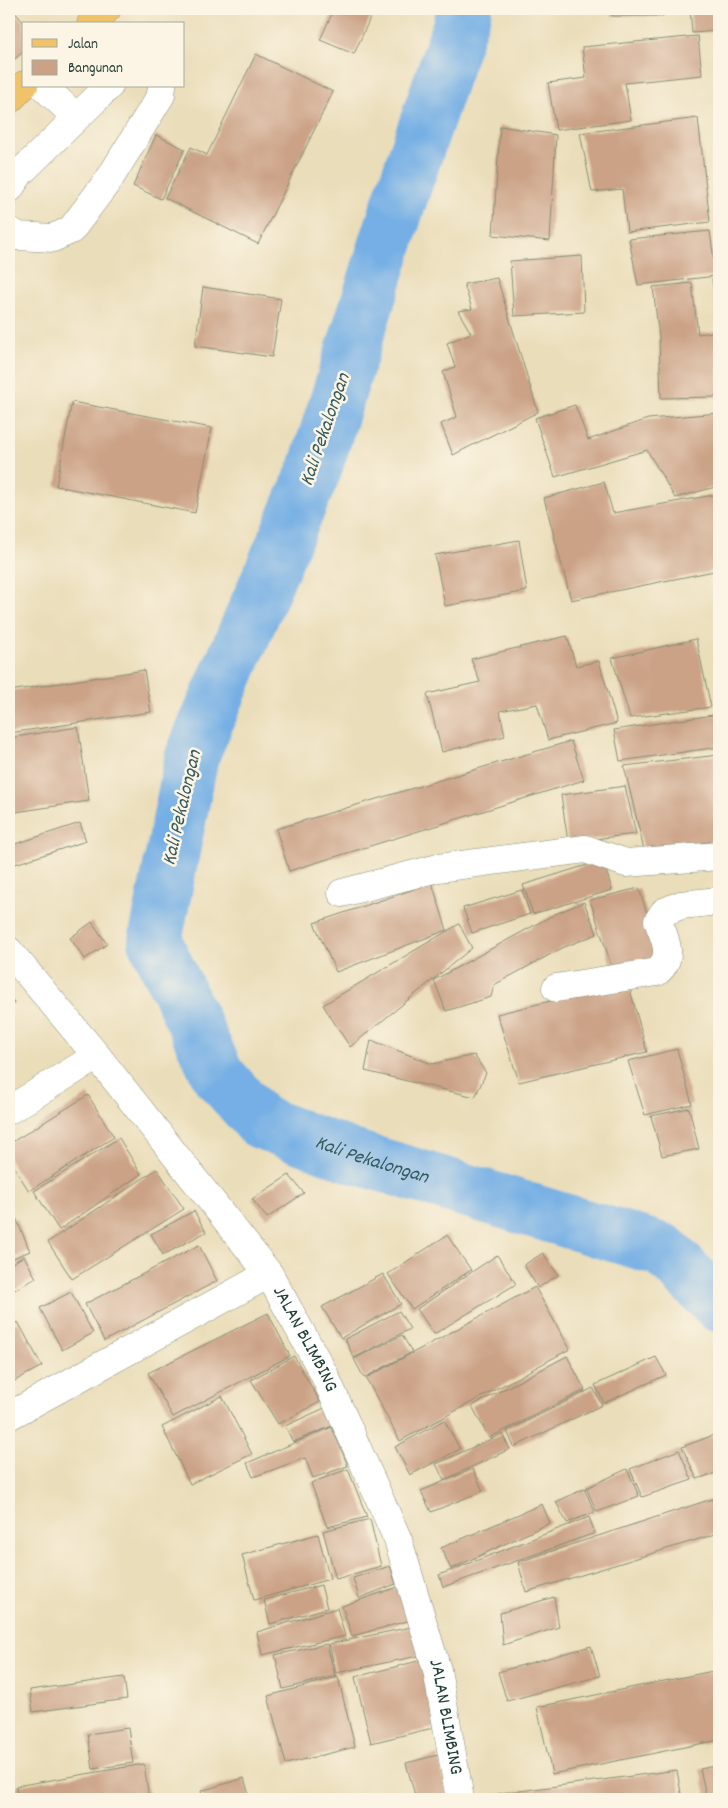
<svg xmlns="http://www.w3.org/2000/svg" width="728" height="1808" viewBox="0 0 728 1808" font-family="Dekko,sans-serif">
<rect width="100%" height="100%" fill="#fcf5e5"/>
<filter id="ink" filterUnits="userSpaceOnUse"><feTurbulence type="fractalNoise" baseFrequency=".02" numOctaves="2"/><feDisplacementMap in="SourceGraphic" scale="10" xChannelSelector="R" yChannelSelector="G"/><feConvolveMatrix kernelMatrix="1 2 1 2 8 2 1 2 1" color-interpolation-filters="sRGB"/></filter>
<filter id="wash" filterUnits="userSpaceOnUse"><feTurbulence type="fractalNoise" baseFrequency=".0096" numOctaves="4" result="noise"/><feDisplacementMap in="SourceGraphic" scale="20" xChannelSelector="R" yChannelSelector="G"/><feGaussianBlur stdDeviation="1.12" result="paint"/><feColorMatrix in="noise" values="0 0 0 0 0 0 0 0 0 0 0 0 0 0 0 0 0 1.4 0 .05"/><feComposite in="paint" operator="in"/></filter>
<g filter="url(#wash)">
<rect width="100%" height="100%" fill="#eaddb9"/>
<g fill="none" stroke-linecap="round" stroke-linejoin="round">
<path stroke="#75afe5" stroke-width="54" id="s1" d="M 465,9 L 398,206 L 315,469 L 192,756 L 155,941 L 218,1075 L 260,1122 L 352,1156 L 663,1250 L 719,1305"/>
</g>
<g id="blocks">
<g fill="#cba286">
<path d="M 9,9 L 12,9 L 25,24 L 24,24 L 24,51 L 9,64 Z"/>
<path d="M 334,9 L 374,9 L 354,54 L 320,40 Z"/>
<path d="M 611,9 L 663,9 L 663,16 L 612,16 Z"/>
<path d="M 690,9 L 719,9 L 719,31 L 692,33 Z"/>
<path d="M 698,36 L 702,75 L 625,83 L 631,120 L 556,130 L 548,83 L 586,78 L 582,47 Z"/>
<path d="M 256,54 L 333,92 L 258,244 L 165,198 L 191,147 L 207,155 Z"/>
<path d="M 698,118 L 710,222 L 627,232 L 622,189 L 592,192 L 580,133 Z"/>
<path d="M 500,126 L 556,135 L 550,241 L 493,235 Z"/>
<path d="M 156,135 L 185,149 L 161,199 L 133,186 Z"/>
<path d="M 710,231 L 716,276 L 638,285 L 629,239 Z"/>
<path d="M 582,256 L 584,312 L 514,316 L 510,261 Z"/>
<path d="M 497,278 L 538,412 L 453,455 L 441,424 L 457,417 L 443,372 L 455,367 L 447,343 L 471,333 L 458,311 L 472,309 L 464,284 Z"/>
<path d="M 719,278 L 719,330 L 718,330 L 712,279 Z"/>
<path d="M 692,283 L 698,334 L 719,331 L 719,397 L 661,398 L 659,337 L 653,287 Z"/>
<path d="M 203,287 L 281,299 L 272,357 L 195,346 Z"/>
<path d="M 72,402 L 212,428 L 195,513 L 56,486 Z"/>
<path d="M 575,405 L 588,440 L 648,419 L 719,413 L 719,486 L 675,498 L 647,450 L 555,477 L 535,418 Z"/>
<path d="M 604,482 L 613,513 L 719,494 L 719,570 L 571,600 L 544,498 Z"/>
<path d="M 519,540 L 527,591 L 445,606 L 435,555 Z"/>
<path d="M 567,636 L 576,666 L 599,661 L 617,723 L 548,740 L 537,704 L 500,711 L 505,736 L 442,752 L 427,694 L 480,682 L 471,659 Z"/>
<path d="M 696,639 L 711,707 L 630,718 L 612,658 Z"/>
<path d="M 144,670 L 151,712 L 9,733 L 9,691 Z"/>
<path d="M 719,714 L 719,747 L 620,761 L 614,730 Z"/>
<path d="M 78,727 L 89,801 L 9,813 L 9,738 Z"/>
<path d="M 571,741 L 584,780 L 289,871 L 276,829 Z"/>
<path d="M 719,755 L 719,840 L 645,854 L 624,766 Z"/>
<path d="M 625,786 L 636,834 L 568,842 L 561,795 Z"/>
<path d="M 80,823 L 86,841 L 9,866 L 9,846 Z"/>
<path d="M 603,860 L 612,890 L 533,914 L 523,885 Z"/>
<path d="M 432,883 L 447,930 L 336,972 L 314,923 Z"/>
<path d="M 639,888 L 663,965 L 615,977 L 590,900 Z"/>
<path d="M 522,890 L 530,914 L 472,933 L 463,908 Z"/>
<path d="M 584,902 L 597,934 L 562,948 L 494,985 L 491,997 L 446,1011 L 434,980 L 555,914 Z"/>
<path d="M 92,922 L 107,944 L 85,959 L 70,938 Z"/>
<path d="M 459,924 L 472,948 L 350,1047 L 323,1005 Z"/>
<path d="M 628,982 L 647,1052 L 519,1082 L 497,1014 Z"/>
<path d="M 9,994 L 14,1003 L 9,1006 Z"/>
<path d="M 371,1040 L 432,1064 L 474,1055 L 486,1073 L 475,1097 L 365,1071 Z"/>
<path d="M 677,1049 L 692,1104 L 645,1115 L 628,1061 Z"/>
<path d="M 719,1083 L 719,1105 L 713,1084 Z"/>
<path d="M 88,1095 L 114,1137 L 29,1191 L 9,1159 L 9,1144 Z"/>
<path d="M 689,1108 L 699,1149 L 662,1156 L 651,1116 Z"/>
<path d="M 119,1138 L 141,1174 L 59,1230 L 34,1191 Z"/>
<path d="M 157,1169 L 184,1209 L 72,1279 L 48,1242 Z"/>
<path d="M 289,1175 L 304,1193 L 267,1218 L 252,1199 Z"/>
<path d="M 194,1211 L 206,1232 L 163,1255 L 151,1234 Z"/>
<path d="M 16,1218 L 30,1251 L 9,1260 L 9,1221 Z"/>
<path d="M 447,1235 L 471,1270 L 412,1309 L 388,1274 Z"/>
<path d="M 199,1245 L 217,1281 L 104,1341 L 85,1304 Z"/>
<path d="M 543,1253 L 558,1275 L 538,1288 L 524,1265 Z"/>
<path d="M 497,1255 L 516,1284 L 434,1334 L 417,1309 Z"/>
<path d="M 24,1256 L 36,1278 L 9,1293 L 9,1265 Z"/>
<path d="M 383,1274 L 401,1304 L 341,1338 L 322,1307 Z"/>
<path d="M 535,1287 L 570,1349 L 400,1441 L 366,1378 Z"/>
<path d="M 71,1292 L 93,1333 L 62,1350 L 40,1308 Z"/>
<path d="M 399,1311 L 410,1329 L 354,1358 L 345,1339 Z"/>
<path d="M 268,1313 L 290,1356 L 173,1417 L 148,1373 Z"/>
<path d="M 18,1322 L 42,1366 L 9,1384 L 9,1327 Z"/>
<path d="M 402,1335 L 412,1352 L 364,1378 L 354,1359 Z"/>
<path d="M 294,1356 L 320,1402 L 278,1424 L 251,1380 Z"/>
<path d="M 567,1356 L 585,1390 L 489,1438 L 472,1406 Z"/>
<path d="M 656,1357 L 666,1375 L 604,1403 L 595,1385 Z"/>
<path d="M 593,1388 L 602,1405 L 514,1447 L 507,1431 Z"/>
<path d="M 222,1396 L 252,1454 L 190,1484 L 162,1427 Z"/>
<path d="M 329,1406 L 337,1424 L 293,1442 L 285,1426 Z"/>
<path d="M 444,1420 L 460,1449 L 410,1475 L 395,1447 Z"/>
<path d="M 332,1427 L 348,1466 L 313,1478 L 305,1458 L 253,1477 L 247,1463 Z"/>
<path d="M 719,1433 L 719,1472 L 697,1479 L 682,1447 Z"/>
<path d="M 502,1434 L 510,1449 L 444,1480 L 436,1464 Z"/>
<path d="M 679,1450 L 692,1480 L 642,1497 L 630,1469 Z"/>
<path d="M 348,1469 L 367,1517 L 327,1527 L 311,1483 Z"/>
<path d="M 473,1469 L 483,1491 L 431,1512 L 421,1491 Z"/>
<path d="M 627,1469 L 639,1496 L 597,1512 L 586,1488 Z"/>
<path d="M 584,1489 L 595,1512 L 567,1523 L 556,1502 Z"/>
<path d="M 712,1499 L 719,1519 L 719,1533 L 526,1592 L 518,1562 Z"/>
<path d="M 542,1504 L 550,1523 L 451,1569 L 441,1548 Z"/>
<path d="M 589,1517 L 595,1533 L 443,1587 L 439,1575 Z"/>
<path d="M 370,1519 L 381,1566 L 336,1579 L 323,1531 Z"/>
<path d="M 318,1534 L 330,1579 L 254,1600 L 242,1555 Z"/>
<path d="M 390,1566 L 396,1584 L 359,1598 L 353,1578 Z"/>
<path d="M 321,1585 L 327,1608 L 270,1624 L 264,1600 Z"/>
<path d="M 404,1585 L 415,1619 L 352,1636 L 342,1606 Z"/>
<path d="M 554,1597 L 559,1627 L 503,1645 L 500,1613 Z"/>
<path d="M 337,1608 L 345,1636 L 262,1655 L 257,1632 Z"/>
<path d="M 416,1626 L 423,1655 L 336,1673 L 329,1644 Z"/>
<path d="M 327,1644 L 335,1676 L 283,1689 L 275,1655 Z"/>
<path d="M 591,1646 L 600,1676 L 507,1701 L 498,1672 Z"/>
<path d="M 422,1660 L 437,1727 L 371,1743 L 355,1677 Z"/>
<path d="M 713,1671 L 719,1704 L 719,1740 L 552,1774 L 537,1707 Z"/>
<path d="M 124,1677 L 127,1699 L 33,1712 L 30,1690 Z"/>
<path d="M 338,1677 L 355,1747 L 286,1764 L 268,1696 Z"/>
<path d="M 128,1728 L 133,1763 L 93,1769 L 88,1734 Z"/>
<path d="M 438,1755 L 448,1798 L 441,1799 L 416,1799 L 406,1763 Z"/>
<path d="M 144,1764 L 149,1799 L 18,1799 L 16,1786 Z"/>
<path d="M 719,1765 L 719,1799 L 707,1799 L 700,1769 Z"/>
<path d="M 677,1770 L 682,1799 L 498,1799 L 497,1794 Z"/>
<path d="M 244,1778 L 250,1799 L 203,1799 L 201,1791 Z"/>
</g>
</g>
</g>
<g filter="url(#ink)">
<use href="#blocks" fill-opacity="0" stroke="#848d76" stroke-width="1"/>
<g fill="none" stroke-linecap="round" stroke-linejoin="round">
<g stroke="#848d76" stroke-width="29">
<g id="minor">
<path d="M 43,86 L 76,117"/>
<path d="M 9,189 L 20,173 L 109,86"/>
<path d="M 9,230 L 17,236 L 53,238 L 71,230 L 110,178 L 161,95 L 162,86"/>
<path d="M 342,893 L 438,868 L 585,849 L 626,863 L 719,856"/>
<path id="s2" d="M 9,951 L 97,1056 L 269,1274 L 324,1374 L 398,1540 L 437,1670 L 460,1799"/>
<path d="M 556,988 L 657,972 C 675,957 665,939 658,921 L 664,912 L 681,905 L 719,901"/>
<path d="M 9,1110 L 97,1056"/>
<path d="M 9,1416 L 269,1274"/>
</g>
</g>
<g stroke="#848d76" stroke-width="29">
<g id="major">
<path d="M 91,24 L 107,9"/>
<path d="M 9,100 L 24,85"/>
</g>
</g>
<use href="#minor" stroke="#fff" stroke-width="28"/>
<use href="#major" stroke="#f0c369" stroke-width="28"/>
</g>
</g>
<g text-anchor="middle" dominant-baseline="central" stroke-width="5" stroke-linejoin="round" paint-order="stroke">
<g font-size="19" fill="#1f3d34" stroke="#fcf5e5">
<text stroke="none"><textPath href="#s2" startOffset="489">JALAN BLIMBING</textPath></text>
<text stroke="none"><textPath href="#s2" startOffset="894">JALAN BLIMBING</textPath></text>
</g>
<g font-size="20" font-style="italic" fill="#345a60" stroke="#fcf5e5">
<text transform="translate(326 430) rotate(-71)">Kali Pekalongan</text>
<text transform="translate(183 808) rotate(-77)">Kali Pekalongan</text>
<text stroke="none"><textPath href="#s1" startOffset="1314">Kali Pekalongan</textPath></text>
</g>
</g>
<rect width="728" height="1808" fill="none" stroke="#fcf5e5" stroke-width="30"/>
<rect x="22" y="22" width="162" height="65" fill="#fcf5e5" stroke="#a4ab9e"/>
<rect x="32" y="39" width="25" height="8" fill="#f0c369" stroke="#a4ab9e"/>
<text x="68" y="48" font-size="15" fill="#1f3d34">Jalan</text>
<rect x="32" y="60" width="25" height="15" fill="#cba286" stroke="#a4ab9e"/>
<text x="68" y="72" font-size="15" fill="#1f3d34">Bangunan</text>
</svg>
